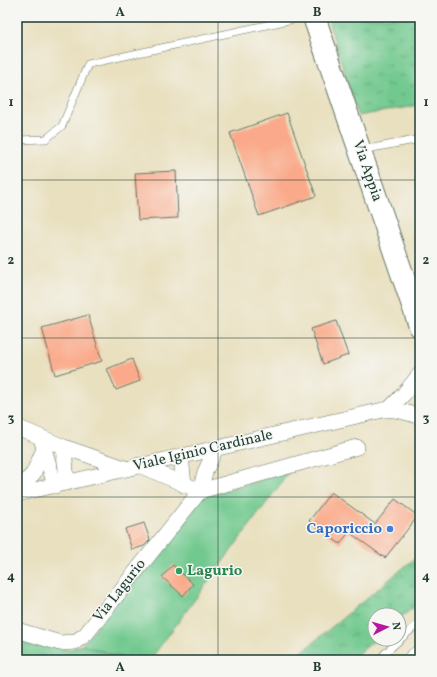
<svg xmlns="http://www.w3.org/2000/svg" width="437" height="677" viewBox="0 0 437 677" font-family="Vollkorn,serif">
<defs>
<pattern id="grass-tufts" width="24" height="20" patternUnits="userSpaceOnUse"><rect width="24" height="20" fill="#72c98f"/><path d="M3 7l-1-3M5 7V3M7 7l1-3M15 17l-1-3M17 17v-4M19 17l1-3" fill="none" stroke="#5da476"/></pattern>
</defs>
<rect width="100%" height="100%" fill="#f6f6f2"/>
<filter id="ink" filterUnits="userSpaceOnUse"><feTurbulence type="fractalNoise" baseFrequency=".025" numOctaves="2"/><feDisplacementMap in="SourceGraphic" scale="8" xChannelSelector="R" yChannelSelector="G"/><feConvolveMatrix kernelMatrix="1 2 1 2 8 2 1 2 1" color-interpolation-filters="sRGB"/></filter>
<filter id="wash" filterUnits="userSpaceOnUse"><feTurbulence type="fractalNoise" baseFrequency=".012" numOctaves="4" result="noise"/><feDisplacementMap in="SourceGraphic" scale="16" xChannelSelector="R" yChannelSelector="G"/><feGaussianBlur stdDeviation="0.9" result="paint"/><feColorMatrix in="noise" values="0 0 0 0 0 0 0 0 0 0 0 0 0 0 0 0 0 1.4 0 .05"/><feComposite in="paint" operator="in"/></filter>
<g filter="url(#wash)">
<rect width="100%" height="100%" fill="#e9e0bf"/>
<g fill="url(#grass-tufts)" stroke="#488362">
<path d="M 327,17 L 420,17 L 420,105 L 358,116 Z"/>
<path d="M 420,554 L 420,602 L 399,619 L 399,615 L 375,615 L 376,639 L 351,660 L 292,660 Z"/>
<path d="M 17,636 L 68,650 L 82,645 L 130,660 L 17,660 Z"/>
</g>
<path fill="#72c98f" stroke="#488362" d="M 290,471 L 150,660 L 130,660 L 82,645 L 201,497 Z"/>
<g id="blocks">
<g fill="#faaa8a">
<path d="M 287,113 L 316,196 L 259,216 L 230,133 Z"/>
<path d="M 176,171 L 178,218 L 138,220 L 135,173 Z"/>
<path d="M 88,315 L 102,361 L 55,375 L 42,328 Z"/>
<path d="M 336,321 L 348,355 L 323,364 L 311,329 Z"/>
<path d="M 132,359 L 140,381 L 116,390 L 107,369 Z"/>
<path d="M 331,492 L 375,524 L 395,499 L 418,516 L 385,558 L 349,532 L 340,544 L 309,521 Z"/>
<path d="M 144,523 L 150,540 L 144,546 L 132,550 L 125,529 Z"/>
<path d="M 173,565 L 193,584 L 183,596 L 162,577 Z"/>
</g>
</g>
</g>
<g filter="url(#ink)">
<use href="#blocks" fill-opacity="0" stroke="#667665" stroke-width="1"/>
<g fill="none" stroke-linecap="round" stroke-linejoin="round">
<g stroke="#667665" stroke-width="8">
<g id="service">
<path d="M 17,140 L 46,139 L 62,126 L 88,64 L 303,17"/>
<path d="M 362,150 L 420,139"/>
<path d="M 384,654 L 420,622"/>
<path d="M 409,660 L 407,657 L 420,646"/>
</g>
</g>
<g stroke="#667665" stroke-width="16">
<g id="minor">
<path d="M 389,409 L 403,395 L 420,374"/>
<path d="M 17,427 L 64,447 L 125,468"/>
<path d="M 41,438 L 55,486"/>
<path d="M 64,447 L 67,483"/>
<path d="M 181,456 L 184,485"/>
<path d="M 139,465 L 200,491 L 357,447"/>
<path d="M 17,490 L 33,474 L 44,449"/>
<path d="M 17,494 L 383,410 C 394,408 409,413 420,417"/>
<path d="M 17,630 L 60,643 L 75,642 L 86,634 L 200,491 L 205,472 L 216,448"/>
</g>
</g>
<g stroke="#667665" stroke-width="24">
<path id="primary" d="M 314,17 L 420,326"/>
</g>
<use href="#service" stroke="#fff" stroke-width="7"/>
<use href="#minor" stroke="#fff" stroke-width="15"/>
<use href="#primary" stroke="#fff" stroke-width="22"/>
</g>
</g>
<path fill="none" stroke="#1f3d34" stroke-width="1" stroke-opacity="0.55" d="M 218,17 L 218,660M 17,180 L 420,180M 17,338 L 420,338M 17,497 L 420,497"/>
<circle fill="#3f7fe0" stroke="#f6f6f2" stroke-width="1.5" cx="390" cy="529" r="4"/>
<circle fill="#2e9e5b" stroke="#f6f6f2" stroke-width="1.5" cx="179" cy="571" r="4"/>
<g text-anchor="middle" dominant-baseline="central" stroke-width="3" stroke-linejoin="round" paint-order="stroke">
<g font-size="15" fill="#1f3d34" stroke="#f6f6f2">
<text transform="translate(367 171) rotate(71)">Via Appia</text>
<text transform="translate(203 451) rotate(-13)">Viale Iginio Cardinale</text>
<text transform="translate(120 591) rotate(-52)">Via Lagurio</text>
</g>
<g font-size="15" font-weight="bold" fill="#366cbe" stroke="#f6f6f2" text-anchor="end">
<text x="382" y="529">Caporiccio</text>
</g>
<g font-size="15" font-weight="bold" fill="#27864d" stroke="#f6f6f2" text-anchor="start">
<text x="187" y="571">Lagurio</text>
</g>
</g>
<rect width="437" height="677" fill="none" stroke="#f6f6f2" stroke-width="44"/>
<g transform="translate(387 627) rotate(84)"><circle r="19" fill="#f6f6f2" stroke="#a0aca6"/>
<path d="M0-3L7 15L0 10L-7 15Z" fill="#b5179e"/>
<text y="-6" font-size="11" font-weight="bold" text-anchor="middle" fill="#1f3d34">N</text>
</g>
<rect x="22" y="22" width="393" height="633" fill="none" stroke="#1f3d34" stroke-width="1.5"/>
<g font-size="13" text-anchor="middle" font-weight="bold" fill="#1f3d34">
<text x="120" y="16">A</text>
<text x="317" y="16">B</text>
<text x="11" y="106">1</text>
<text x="426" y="106">1</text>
<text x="11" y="264">2</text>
<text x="426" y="264">2</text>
<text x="11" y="422">3</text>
<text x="426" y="422">3</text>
<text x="11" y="580">4</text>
<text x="426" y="580">4</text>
<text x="120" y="671">A</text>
<text x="317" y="671">B</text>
</g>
</svg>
